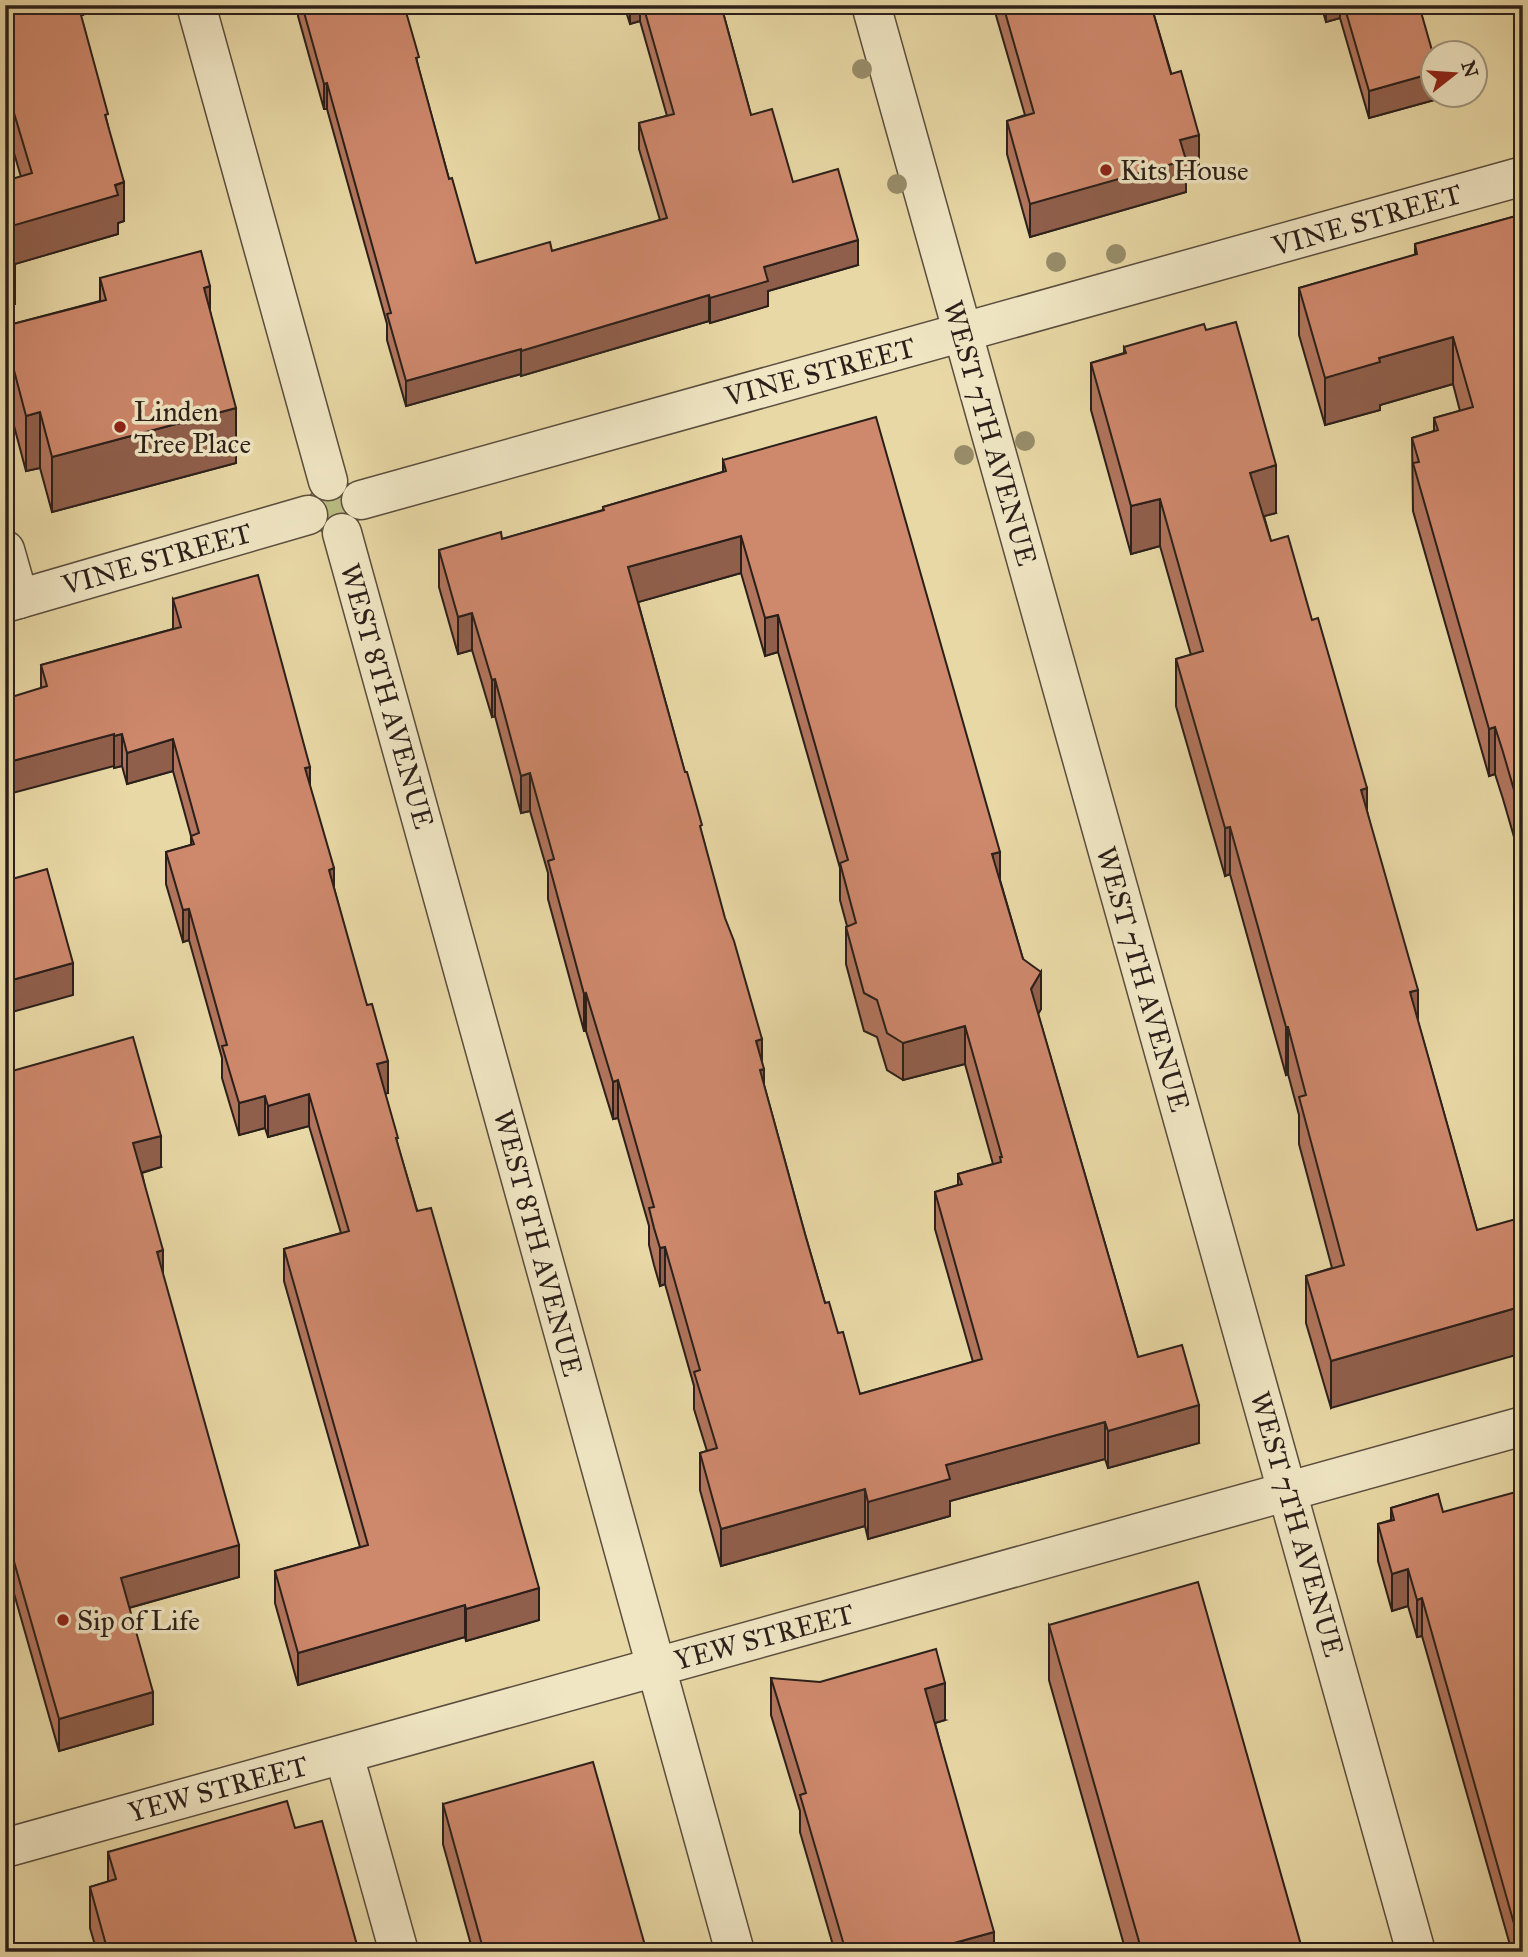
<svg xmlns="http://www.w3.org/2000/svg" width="1528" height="1957" viewBox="0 0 1528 1957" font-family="'IM FELL Great Primer',serif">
<rect width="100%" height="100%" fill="#e8d8a5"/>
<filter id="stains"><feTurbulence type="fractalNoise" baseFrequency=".00286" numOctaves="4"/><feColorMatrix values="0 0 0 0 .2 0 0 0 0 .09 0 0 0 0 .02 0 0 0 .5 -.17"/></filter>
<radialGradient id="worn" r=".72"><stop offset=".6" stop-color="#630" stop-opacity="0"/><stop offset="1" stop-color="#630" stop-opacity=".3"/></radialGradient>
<path fill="#babe83" stroke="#726e4e" stroke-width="2" d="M 345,482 L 352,486 L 360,517 L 356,524 L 325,533 L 318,529 L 309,498 L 314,490 Z"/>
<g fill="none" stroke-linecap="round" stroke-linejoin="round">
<g stroke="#5a4d3d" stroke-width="41">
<g id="minor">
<path d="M 196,5 L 328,481"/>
<path d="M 871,5 L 1416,1952"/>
<path d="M 361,500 L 1523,176"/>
<path d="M 342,533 L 735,1952"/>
<path d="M 5,550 L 19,599"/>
<path d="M 5,603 L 308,515"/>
<path d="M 344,1755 L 399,1952"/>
<path d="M 5,1848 L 1523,1426"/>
</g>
</g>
<use href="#minor" stroke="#f0e6c4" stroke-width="38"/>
</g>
<g fill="#988d6a">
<circle cx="862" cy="69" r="10"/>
<circle cx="897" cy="184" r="10"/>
<circle cx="1116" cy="254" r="10"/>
<circle cx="1056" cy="262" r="10"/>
<circle cx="1025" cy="441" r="10"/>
<circle cx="964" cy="455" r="10"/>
</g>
<g fill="#b1755d" stroke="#2b1f1a" stroke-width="2" fill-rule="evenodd">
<path d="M 5,5 L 83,23 L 108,126 L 124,221 L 118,223 L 118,234 L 14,264 L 15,304 L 5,307 L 5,181 L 21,177 L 5,122 Z"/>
<path d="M 298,5 L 404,5 L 419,70 L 449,179 L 476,263 L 552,251 L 660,220 L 639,149 L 639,123 L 667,116 L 640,21 L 630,24 L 624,5 L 721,5 L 751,115 L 793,182 L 858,265 L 768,291 L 768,306 L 710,323 L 709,321 L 521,376 L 521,374 L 406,406 L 387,340 L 387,324 L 327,109 L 324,109 L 298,16 Z"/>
<path d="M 993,5 L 1151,5 L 1199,167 L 1186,171 L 1186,192 L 1030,237 L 1007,154 L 1007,121 L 1025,115 Z"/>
<path d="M 1321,5 L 1419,5 L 1438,99 L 1369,118 L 1340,18 L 1326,22 Z"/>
<path d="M 1523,214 L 1523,868 L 1503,799 L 1495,774 L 1489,776 L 1413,511 L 1412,438 L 1434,431 L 1434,418 L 1460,411 L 1453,384 L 1380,405 L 1380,410 L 1325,425 L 1299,335 L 1299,288 L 1415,255 L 1415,244 Z"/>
<path d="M 100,278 L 210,311 L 236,463 L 52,512 L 40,468 L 26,471 L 5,392 L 5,326 L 100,301 Z"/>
<path d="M 1124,347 L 1276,513 L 1264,516 L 1271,541 L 1367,811 L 1418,1022 L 1477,1230 L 1331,1408 L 1306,1323 L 1306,1276 L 1332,1268 L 1299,1144 L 1299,1115 L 1288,1074 L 1286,1075 L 1230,874 L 1225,876 L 1176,706 L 1176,659 L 1191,655 L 1160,546 L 1131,554 L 1091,410 L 1091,363 L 1124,353 Z"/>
<path d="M 723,460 L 1000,880 L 1023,959 L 1041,1009 L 1038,1014 L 1138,1357 L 1199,1443 L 1108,1468 L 1105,1459 L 950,1501 L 950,1516 L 868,1539 L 865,1526 L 721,1566 L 700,1490 L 700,1453 L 707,1451 L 694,1409 L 694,1386 L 665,1284 L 660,1286 L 654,1265 L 649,1245 L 649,1226 L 618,1118 L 613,1119 L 586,1031 L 584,1031 L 548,899 L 548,873 L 530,811 L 521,813 L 495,716 L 492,717 L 472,650 L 458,654 L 439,587 L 439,550 L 502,539 L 603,510 L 603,507 L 723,472 ZM 741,573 L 765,656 L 778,652 L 840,868 L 840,900 L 847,926 L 846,927 L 846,964 L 864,1031 L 877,1037 L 887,1070 L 903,1080 L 965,1064 L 993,1164 L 958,1174 L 958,1185 L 935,1192 L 935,1229 L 973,1362 L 860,1394 L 838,1333 L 825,1303 L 805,1234 L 764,1085 L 762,1063 L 702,835 L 638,602 Z"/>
<path d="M 173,599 L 310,787 L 334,888 L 388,1093 L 385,1093 L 398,1146 L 539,1620 L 466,1641 L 465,1637 L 298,1685 L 275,1603 L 275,1571 L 360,1547 L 284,1281 L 284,1249 L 341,1233 L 309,1126 L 268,1137 L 265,1128 L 239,1135 L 222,1078 L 222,1058 L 189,940 L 183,942 L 166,884 L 166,852 L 191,845 L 191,836 L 173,771 L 127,784 L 122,766 L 114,768 L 114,766 L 41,688 L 41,665 L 173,629 Z"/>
<path d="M 5,1073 L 161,1167 L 142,1173 L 163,1276 L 239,1577 L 129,1608 L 153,1724 L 59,1751 L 5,1562 Z"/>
<path d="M 1438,1494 L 1523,1952 L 1512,1952 L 1422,1636 L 1417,1637 L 1408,1606 L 1392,1611 L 1378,1561 L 1378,1524 L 1391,1520 L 1391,1508 Z"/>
<path d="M 1049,1625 L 1303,1952 L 1126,1952 L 1049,1680 Z"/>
<path d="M 771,1678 L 945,1720 L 935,1723 L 994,1952 L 835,1952 L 800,1832 L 800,1811 L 771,1715 Z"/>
<path d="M 443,1804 L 646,1949 L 664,1952 L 473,1952 L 443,1844 Z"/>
<path d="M 295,1828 L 359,1952 L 97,1952 L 90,1928 L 90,1887 L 108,1882 L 108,1852 Z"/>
</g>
<g fill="#905f4c" stroke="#2b1f1a" stroke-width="2">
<path d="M 630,5 L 640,5 L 640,21 L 630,24 Z"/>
<path d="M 1326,5 L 1340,5 L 1340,18 L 1326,22 Z"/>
<path d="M 1433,73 L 1433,94 L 1438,94 L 1438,99 L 1369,118 L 1369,91 Z"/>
<path d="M 327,83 L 327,109 L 324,109 L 324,84 Z"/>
<path d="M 1199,135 L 1199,167 L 1186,171 L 1186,192 L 1030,237 L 1030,204 L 1180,140 Z"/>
<path d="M 124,182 L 124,221 L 118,223 L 118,234 L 5,267 L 5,228 Z"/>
<path d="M 858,240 L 858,265 L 768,291 L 768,306 L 710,323 L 710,298 L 764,267 Z"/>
<path d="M 15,265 L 15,304 L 5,307 L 5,268 Z"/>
<path d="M 210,286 L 210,342 L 204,288 Z"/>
<path d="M 709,295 L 709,321 L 521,376 L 521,351 Z"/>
<path d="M 1523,316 L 1523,364 L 1518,318 Z"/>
<path d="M 1453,337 L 1453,384 L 1380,405 L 1380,410 L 1325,425 L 1325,378 L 1379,358 Z"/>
<path d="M 521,349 L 521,374 L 406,406 L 406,381 Z"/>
<path d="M 236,408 L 236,463 L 52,512 L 52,457 Z"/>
<path d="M 40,412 L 40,468 L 26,471 L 26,416 Z"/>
<path d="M 1276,465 L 1276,513 L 1250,520 L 1250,473 Z"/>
<path d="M 1160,499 L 1160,546 L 1131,554 L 1131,506 Z"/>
<path d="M 741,536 L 741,573 L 628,605 L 628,567 Z"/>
<path d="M 472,613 L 472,650 L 458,654 L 458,617 Z"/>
<path d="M 778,615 L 778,652 L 765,656 L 765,618 Z"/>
<path d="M 495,679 L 495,716 L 492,717 L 492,680 Z"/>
<path d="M 1495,727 L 1495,774 L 1489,776 L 1489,729 Z"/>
<path d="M 114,734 L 114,766 L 5,795 L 5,763 Z"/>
<path d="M 122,734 L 122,766 L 114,768 L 114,736 Z"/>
<path d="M 173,739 L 173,771 L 127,784 L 127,753 Z"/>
<path d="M 310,767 L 310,798 L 305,768 Z"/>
<path d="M 530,773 L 530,811 L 521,813 L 521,776 Z"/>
<path d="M 1367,788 L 1367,835 L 1361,790 Z"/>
<path d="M 1230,827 L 1230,874 L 1225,876 L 1225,828 Z"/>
<path d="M 1000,852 L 1000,889 L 992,854 Z"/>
<path d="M 334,868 L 334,900 L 329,870 Z"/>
<path d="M 189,909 L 189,940 L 183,942 L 183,910 Z"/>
<path d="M 73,963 L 73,995 L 5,1014 L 5,982 Z"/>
<path d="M 1041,972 L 1041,1009 L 1031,1026 L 1031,989 Z"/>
<path d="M 1418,990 L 1418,1037 L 1410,992 Z"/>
<path d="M 586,993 L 586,1031 L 584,1031 L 584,994 Z"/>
<path d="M 965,1026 L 965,1064 L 903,1080 L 903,1043 Z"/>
<path d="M 1286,1027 L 1288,1027 L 1288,1074 L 1286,1075 Z"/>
<path d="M 762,1039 L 762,1070 L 764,1069 L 764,1106 L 756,1041 Z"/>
<path d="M 388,1061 L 388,1093 L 377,1096 L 377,1064 Z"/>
<path d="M 618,1080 L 618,1118 L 613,1119 L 613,1082 Z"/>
<path d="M 309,1094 L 309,1126 L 268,1137 L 268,1106 Z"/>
<path d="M 265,1096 L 265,1128 L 239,1135 L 239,1103 Z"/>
<path d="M 161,1136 L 161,1167 L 133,1175 L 133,1143 Z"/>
<path d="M 665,1247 L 665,1284 L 660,1286 L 660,1248 Z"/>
<path d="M 163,1250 L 163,1282 L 157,1252 Z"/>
<path d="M 1523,1306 L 1523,1353 L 1331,1408 L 1331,1361 Z"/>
<path d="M 1199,1405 L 1199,1443 L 1108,1468 L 1108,1431 Z"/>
<path d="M 1105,1422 L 1105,1459 L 950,1501 L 950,1516 L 868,1539 L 868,1502 L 946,1465 Z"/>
<path d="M 865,1489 L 865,1526 L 721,1566 L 721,1529 Z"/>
<path d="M 239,1545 L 239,1577 L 121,1610 L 121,1578 Z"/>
<path d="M 1408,1569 L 1408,1606 L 1392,1611 L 1392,1574 Z"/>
<path d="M 539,1588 L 539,1620 L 466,1641 L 466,1609 Z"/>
<path d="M 1422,1598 L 1422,1636 L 1417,1637 L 1417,1600 Z"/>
<path d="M 465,1605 L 465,1637 L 298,1685 L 298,1653 Z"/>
<path d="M 945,1683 L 945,1720 L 925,1726 L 925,1689 Z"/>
<path d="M 153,1692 L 153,1724 L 59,1751 L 59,1719 Z"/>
<path d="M 994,1932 L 994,1952 L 936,1952 L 936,1948 Z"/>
</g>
<g fill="#ce886c" stroke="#2b1f1a" stroke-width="2" fill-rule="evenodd">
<path d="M 5,5 L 80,5 L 83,15 L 81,15 L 108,114 L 105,115 L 124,182 L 115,185 L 118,195 L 5,228 L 5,181 L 32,173 L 5,83 Z"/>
<path d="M 302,5 L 404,5 L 419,57 L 416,58 L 449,179 L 452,178 L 476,263 L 550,242 L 552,251 L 667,218 L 639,123 L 674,114 L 643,5 L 721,5 L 751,115 L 772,109 L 793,182 L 838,169 L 858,240 L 764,267 L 768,281 L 710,298 L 709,295 L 521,351 L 521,349 L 406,381 L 387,314 L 391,313 L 327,83 L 324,84 Z"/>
<path d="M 1003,5 L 1151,5 L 1171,74 L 1181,71 L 1199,135 L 1180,140 L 1186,160 L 1030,204 L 1007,121 L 1034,113 Z"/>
<path d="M 1344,5 L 1419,5 L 1433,54 L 1433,73 L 1369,91 Z"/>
<path d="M 1523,214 L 1523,316 L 1518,318 L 1523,335 L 1523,821 L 1503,752 L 1495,727 L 1489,729 L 1413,463 L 1419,462 L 1412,438 L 1438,430 L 1434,418 L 1473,407 L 1453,337 L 1379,358 L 1380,362 L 1325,378 L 1299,288 L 1417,254 L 1415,244 Z"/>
<path d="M 5,232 L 15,265 L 5,268 Z"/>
<path d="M 201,251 L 210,286 L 204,288 L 236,408 L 52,457 L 40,412 L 26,416 L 5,336 L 5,326 L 106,300 L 100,278 Z"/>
<path d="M 1236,322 L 1276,465 L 1250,473 L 1271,541 L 1288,536 L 1312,620 L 1318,618 L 1367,788 L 1361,790 L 1418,990 L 1410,992 L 1477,1230 L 1523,1217 L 1523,1306 L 1331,1361 L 1306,1276 L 1344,1265 L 1299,1097 L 1306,1095 L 1288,1027 L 1286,1027 L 1230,827 L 1225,828 L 1176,659 L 1203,651 L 1160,499 L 1131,506 L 1091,363 L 1126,353 L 1124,347 L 1204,324 L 1206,330 Z"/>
<path d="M 876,417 L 1000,852 L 992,854 L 1023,959 L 1041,972 L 1031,989 L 1138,1357 L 1182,1345 L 1199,1405 L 1108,1431 L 1105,1422 L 946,1465 L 950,1479 L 868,1502 L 865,1489 L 721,1529 L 700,1453 L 717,1448 L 694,1372 L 700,1370 L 665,1247 L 660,1248 L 654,1228 L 649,1208 L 654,1207 L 618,1080 L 613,1082 L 586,993 L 584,994 L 548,861 L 554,859 L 530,773 L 521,776 L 495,679 L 492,680 L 472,613 L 458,617 L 439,550 L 501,532 L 502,539 L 604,510 L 603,507 L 726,471 L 723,460 ZM 741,536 L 765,618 L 778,615 L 848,860 L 840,863 L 856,923 L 846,927 L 864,993 L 877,1000 L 887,1033 L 903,1043 L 965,1026 L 1002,1157 L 1000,1157 L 1001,1162 L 958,1174 L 962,1184 L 935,1192 L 982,1359 L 860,1394 L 843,1332 L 838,1333 L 829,1302 L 825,1303 L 805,1234 L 760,1070 L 764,1069 L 756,1041 L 762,1039 L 734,941 L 725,918 L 700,826 L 702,825 L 687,772 L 685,772 L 628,567 Z"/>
<path d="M 258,575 L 310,767 L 305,768 L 334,868 L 329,870 L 367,1005 L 372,1004 L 388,1061 L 377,1064 L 398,1138 L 396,1138 L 417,1211 L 431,1208 L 539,1588 L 466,1609 L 465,1605 L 298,1653 L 275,1571 L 368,1545 L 284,1249 L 349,1231 L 309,1094 L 268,1106 L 265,1096 L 239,1103 L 222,1046 L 227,1045 L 189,909 L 183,910 L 166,852 L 194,844 L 191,836 L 199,833 L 173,739 L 127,753 L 122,734 L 114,736 L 114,734 L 5,763 L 5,699 L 47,686 L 41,665 L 181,627 L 173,599 Z"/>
<path d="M 47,869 L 73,963 L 5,982 L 5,881 Z"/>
<path d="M 133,1037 L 161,1136 L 133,1143 L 163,1250 L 157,1252 L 239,1545 L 121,1578 L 153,1692 L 59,1719 L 5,1530 L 5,1073 Z"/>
<path d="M 1523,1490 L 1523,1952 L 1522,1952 L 1422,1598 L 1417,1600 L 1408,1569 L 1392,1574 L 1378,1524 L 1394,1520 L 1391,1508 L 1438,1494 L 1443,1512 Z"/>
<path d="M 1198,1582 L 1303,1952 L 1142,1952 L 1049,1625 Z"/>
<path d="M 936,1649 L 945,1683 L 925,1689 L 994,1932 L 936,1948 L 937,1952 L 846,1952 L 800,1795 L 806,1793 L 771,1678 L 820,1682 Z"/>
<path d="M 593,1762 L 646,1949 L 662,1945 L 664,1952 L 484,1952 L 443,1804 Z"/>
<path d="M 287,1801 L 295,1828 L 322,1821 L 359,1952 L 108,1952 L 90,1887 L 116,1879 L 108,1852 Z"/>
</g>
<g fill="#8f2418" stroke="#f0e6c4" stroke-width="2.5">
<circle cx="1106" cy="170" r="7"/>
<circle cx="120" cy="427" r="7"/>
<circle cx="63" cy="1620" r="7"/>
</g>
<g text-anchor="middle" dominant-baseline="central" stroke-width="7" stroke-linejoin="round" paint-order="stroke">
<g font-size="28" fill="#2b1f1a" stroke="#f0e6c4" text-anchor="start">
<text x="1120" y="170">Kits House</text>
<text x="134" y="411">Linden<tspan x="134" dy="32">Tree Place</tspan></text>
<text x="77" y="1620">Sip of Life</text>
</g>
<g font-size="28" fill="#2b1f1a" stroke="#f0e6c4">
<text transform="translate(1367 220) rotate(-16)">VINE STREET</text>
<text transform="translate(820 372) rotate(-15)">VINE STREET</text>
<text transform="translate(990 433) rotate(74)">WEST 7TH AVENUE</text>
<text transform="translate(157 559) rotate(-16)">VINE STREET</text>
<text transform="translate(387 696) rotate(74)">WEST 8TH AVENUE</text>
<text transform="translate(1143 979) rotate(74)">WEST 7TH AVENUE</text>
<text transform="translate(538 1243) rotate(75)">WEST 8TH AVENUE</text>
<text transform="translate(1297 1524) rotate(74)">WEST 7TH AVENUE</text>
<text transform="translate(764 1637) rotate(-15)">YEW STREET</text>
<text transform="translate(218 1789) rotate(-15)">YEW STREET</text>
</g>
</g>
<rect width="1528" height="1957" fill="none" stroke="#e8d8a5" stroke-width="28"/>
<rect x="7" y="7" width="1514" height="1943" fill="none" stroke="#2b1f1a" stroke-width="3.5"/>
<rect x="14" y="14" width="1500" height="1929" fill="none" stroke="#2b1f1a" stroke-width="2"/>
<g transform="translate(1454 74) rotate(73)"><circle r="33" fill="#f0e6c4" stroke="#a19680" stroke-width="2"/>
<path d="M0-5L12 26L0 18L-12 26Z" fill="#8f2418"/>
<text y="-10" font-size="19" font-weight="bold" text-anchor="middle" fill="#2b1f1a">N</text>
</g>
<rect width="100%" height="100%" filter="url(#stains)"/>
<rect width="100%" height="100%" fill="url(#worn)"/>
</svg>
